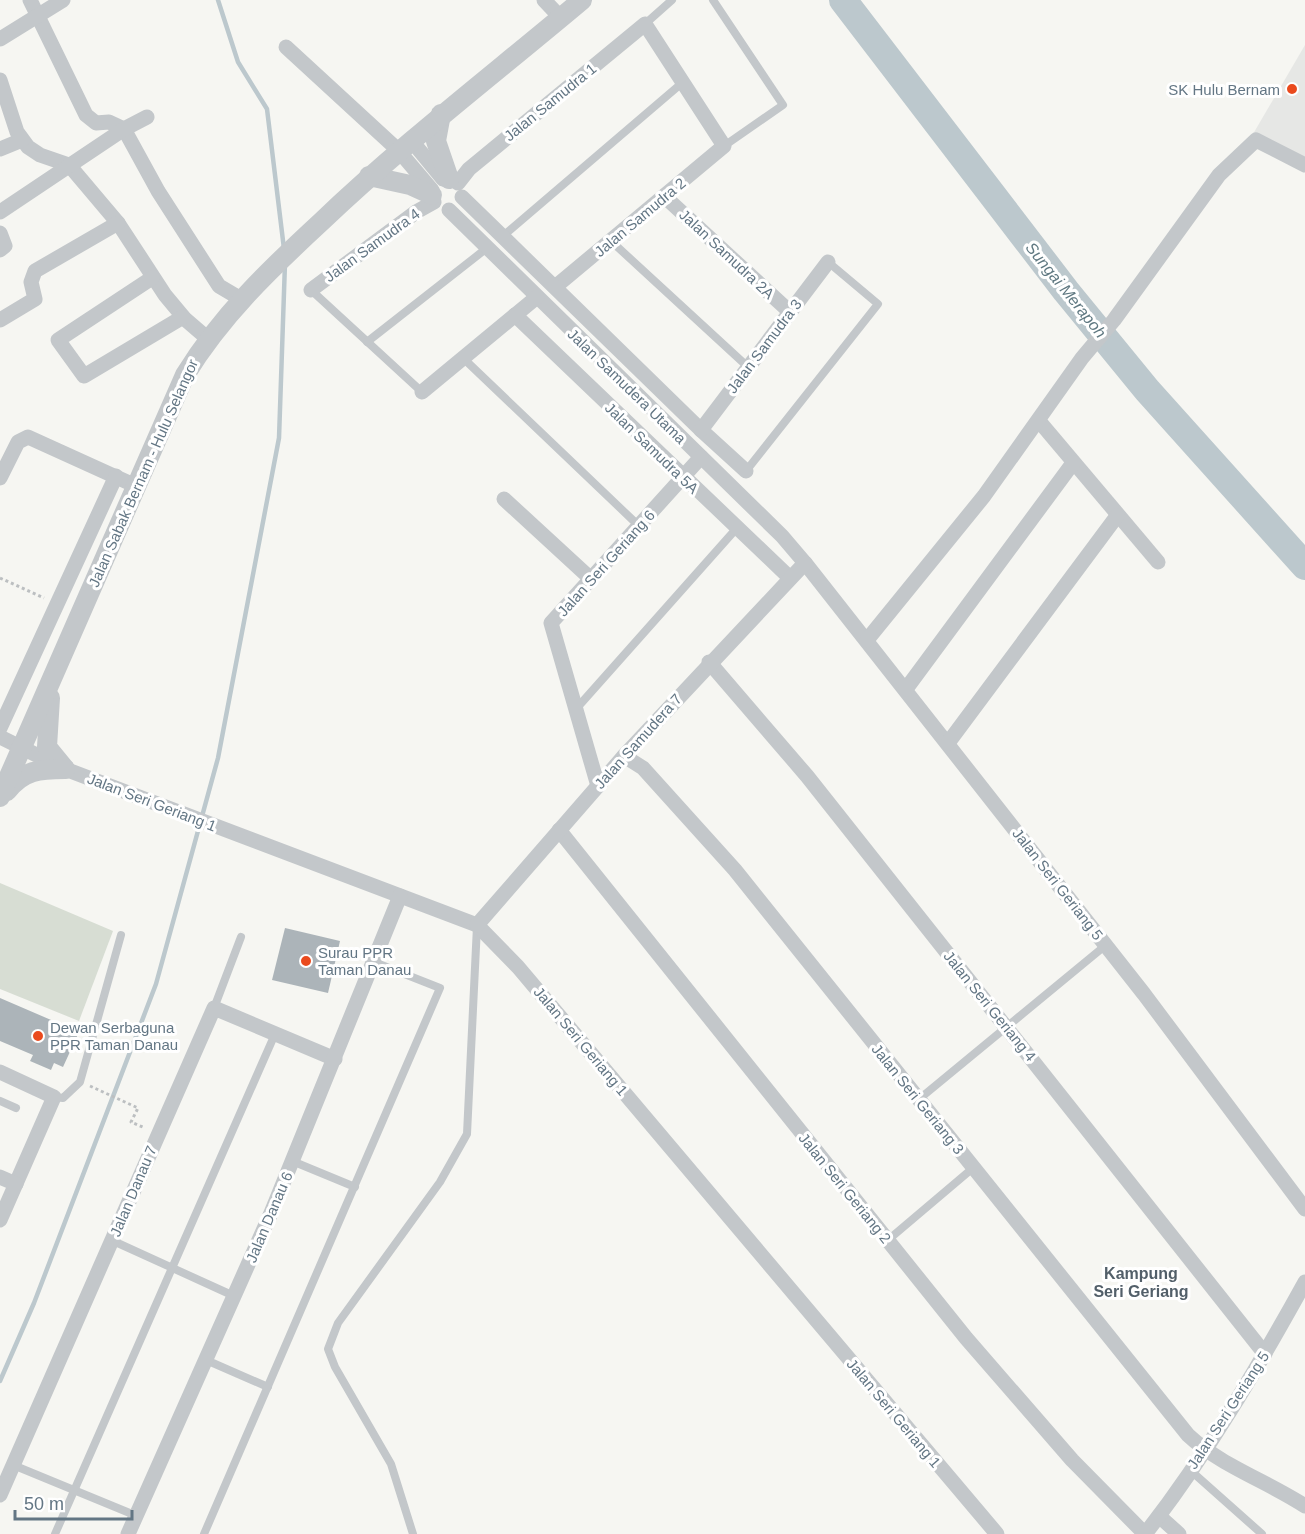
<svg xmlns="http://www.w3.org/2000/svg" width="1305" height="1534" viewBox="0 0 1305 1534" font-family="Helvetica,sans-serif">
<rect width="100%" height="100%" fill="#f6f6f2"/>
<path fill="#e6e7e5" d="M 1305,45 L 1305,159 L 1253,134 Z"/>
<path fill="#d7ddd3" d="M 0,883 L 113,931 L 79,1021 L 0,989 Z"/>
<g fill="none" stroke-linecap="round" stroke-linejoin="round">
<g stroke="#bcc8cd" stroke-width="4.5">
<path d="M 218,0 L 238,62 L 267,109 L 284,249"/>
<path d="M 0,1381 L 34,1303 L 156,984 L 218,758 L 279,438 L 285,263"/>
</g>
<path stroke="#bcc8cd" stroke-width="28" d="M 843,0 L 1066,291 L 1147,390 L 1305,566"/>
</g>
<g fill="#acb4b9">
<path d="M 285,928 L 340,941 L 328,993 L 272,980 Z"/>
<path d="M 0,998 L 79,1032 L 63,1067 L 54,1063 L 51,1070 L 30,1061 L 33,1055 L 0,1041 Z"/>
</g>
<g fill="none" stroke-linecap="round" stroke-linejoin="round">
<g stroke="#bcbfc1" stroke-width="3" stroke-dasharray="3 3" stroke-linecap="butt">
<path d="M 0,578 L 44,598"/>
<path d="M 90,1086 L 138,1108 L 131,1122 L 145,1128"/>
</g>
<g stroke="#c3c7ca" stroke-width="8">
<path d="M 713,0 L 783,105 L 724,146"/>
<path d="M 645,24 L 672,0"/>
<path d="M 503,236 L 682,83"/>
<path d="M 611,241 L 748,367"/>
<path d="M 311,290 L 422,392"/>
<path d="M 367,342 L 487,248"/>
<path d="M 463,358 L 639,526"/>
<path d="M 746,471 L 878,304 L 828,262"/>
<path d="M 576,709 L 736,529"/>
<path d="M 214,1008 L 241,937"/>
<path d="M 54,1097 L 63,1098 L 80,1082 L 121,935"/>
<path d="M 918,1100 L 1106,945"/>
<path d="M 0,1101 L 16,1108"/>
<path d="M 292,1161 L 355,1187"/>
<path d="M 111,1240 L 234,1296"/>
<path d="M 888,1240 L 973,1168"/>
<path d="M 206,1360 L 268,1387"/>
<path d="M 13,1465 L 137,1516"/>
<path d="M 1190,1470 L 1262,1534"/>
<path d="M 55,1534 L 275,1034"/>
<path d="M 204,1534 L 440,988 L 374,962"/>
<path d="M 413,1534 L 391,1464 L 335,1367 L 328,1349 L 338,1323 L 440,1182 L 467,1134 L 477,926"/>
</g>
<g stroke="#c3c7ca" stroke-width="15">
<path d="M 30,0 L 86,115 L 96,123 L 109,122 L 124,129 L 158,191 L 219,286 L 241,299"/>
<path d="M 544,0 L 561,18"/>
<path d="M 0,39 L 63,0"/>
<path d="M 286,47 L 398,150 L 432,190"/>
<path d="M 0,80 L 17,132 L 28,147 L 40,155 L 69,165 L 118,223 L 165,295 L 185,319 L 207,338"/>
<path d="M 411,140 L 443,179"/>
<path d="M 0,149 L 22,140"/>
<path d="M 458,183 L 469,169 L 645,24 L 724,146 L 555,287"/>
<path d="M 664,196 L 790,312"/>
<path d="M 462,197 L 701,430 L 746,471"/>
<path d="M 449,210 L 782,536 L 805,563 L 1144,994 L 1305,1209"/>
<path d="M 0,212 L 124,129 L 147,117"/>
<path d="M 0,233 L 5,246 L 0,250"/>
<path d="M 152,278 L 58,340 L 84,376 L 183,317"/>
<path d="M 311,290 L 416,212 L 434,202"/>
<path d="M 515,315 L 790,578"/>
<path d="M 0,320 L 35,299 L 31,282 L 35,271 L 118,223"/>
<path d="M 422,392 L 537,297"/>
<path d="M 1039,421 L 1158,562"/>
<path d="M 701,430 L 828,262"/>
<path d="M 0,478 L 18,442 L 28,437 L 136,486"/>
<path d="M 504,499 L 591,579"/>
<path d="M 867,640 L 984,496 L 1082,358 L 1114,320 L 1219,175 L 1256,140 L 1305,165"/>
<path d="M 709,662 L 807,776 L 1265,1354"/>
<path d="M 906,689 L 1073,463"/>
<path d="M 0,728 L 116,476"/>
<path d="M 0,737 L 65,769 L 477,925 L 518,967 L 997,1534"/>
<path d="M 948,743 L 1117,516"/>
<path d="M 624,756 L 643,768 L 735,870 L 1188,1435 C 1221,1466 1267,1481 1305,1506"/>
<path d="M 598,786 L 551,623 L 701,457"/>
<path d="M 559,830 L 966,1338 L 1072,1460 L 1145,1534"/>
<path d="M 477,925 L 624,756 L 805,563"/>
<path d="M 0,1072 L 54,1097 L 0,1220"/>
<path d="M 0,1177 L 16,1184"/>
<path d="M 0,1495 L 214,1008 L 335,1059"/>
<path d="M 1159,1516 L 1179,1534"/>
<path d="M 128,1534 L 271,1213 L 400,896"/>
<path d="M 1145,1534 C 1206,1456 1257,1369 1305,1282"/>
</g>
<g stroke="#c3c7ca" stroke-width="20">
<path d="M 441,114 L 436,141 L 449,179"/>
<path d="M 369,176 L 410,185 L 432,195"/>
<path d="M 50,698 L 47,747 L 65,769"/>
<path d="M 7,791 C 23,770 40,769 65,769"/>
<path d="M 0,797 L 185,375 C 221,316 270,269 321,222 C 404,143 494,74 582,0"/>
</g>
</g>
<g fill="#ea4a1d" stroke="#fff" stroke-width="2">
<circle cx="1292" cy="89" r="6"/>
<circle cx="306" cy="961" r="6"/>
<circle cx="38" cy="1036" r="6"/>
</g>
<g text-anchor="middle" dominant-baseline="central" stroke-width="6" stroke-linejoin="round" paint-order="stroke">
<g font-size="15" fill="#637684" stroke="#fff" text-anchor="start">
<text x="1280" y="89" text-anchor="end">SK Hulu Bernam</text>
<text x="318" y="952">Surau PPR<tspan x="318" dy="17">Taman Danau</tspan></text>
<text x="50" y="1027">Dewan Serbaguna<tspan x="50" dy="17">PPR Taman Danau</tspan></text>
</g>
<g font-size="15" fill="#637684" stroke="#fff">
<text transform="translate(550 102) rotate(-39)">Jalan Samudra 1</text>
<text transform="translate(640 217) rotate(-40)">Jalan Samudra 2</text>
<text transform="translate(372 245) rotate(-36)">Jalan Samudra 4</text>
<text transform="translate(727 254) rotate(43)">Jalan Samudra 2A</text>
<text transform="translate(764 346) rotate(-53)">Jalan Samudra 3</text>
<text transform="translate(627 386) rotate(44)">Jalan Samudera Utama</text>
<text transform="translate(652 448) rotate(44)">Jalan Samudra 5A</text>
<text transform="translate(143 473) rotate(-66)">Jalan Sabak Bernam - Hulu Selangor</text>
<text transform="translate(606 563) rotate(-48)">Jalan Seri Geriang 6</text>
<text transform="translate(638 741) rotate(-48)">Jalan Samudera 7</text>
<text transform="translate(152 802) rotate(21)">Jalan Seri Geriang 1</text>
<text transform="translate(1058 884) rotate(52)">Jalan Seri Geriang 5</text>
<text transform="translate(990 1006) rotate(51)">Jalan Seri Geriang 4</text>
<text transform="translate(581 1041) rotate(50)">Jalan Seri Geriang 1</text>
<text transform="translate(918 1099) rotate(51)">Jalan Seri Geriang 3</text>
<text transform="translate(845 1188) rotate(51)">Jalan Seri Geriang 2</text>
<text transform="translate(133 1191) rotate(-67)">Jalan Danau 7</text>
<text transform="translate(269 1217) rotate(-67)">Jalan Danau 6</text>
<text transform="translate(1228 1410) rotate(-57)">Jalan Seri Geriang 5</text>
<text transform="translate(894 1413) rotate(50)">Jalan Seri Geriang 1</text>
</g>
<g font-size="16" font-style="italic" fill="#5f7881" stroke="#fff">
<text transform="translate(1066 290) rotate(51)">Sungai Merapoh</text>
</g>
<g font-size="16" font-weight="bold" fill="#525f69" stroke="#fff">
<text x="1141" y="1273">Kampung<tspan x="1141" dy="18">Seri Geriang</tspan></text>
</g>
</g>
<path d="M15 1510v9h117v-9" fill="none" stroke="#637684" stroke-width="3"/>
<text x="24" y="1510" font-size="18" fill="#637684" stroke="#ffffff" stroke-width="4.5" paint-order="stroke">50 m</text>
</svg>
